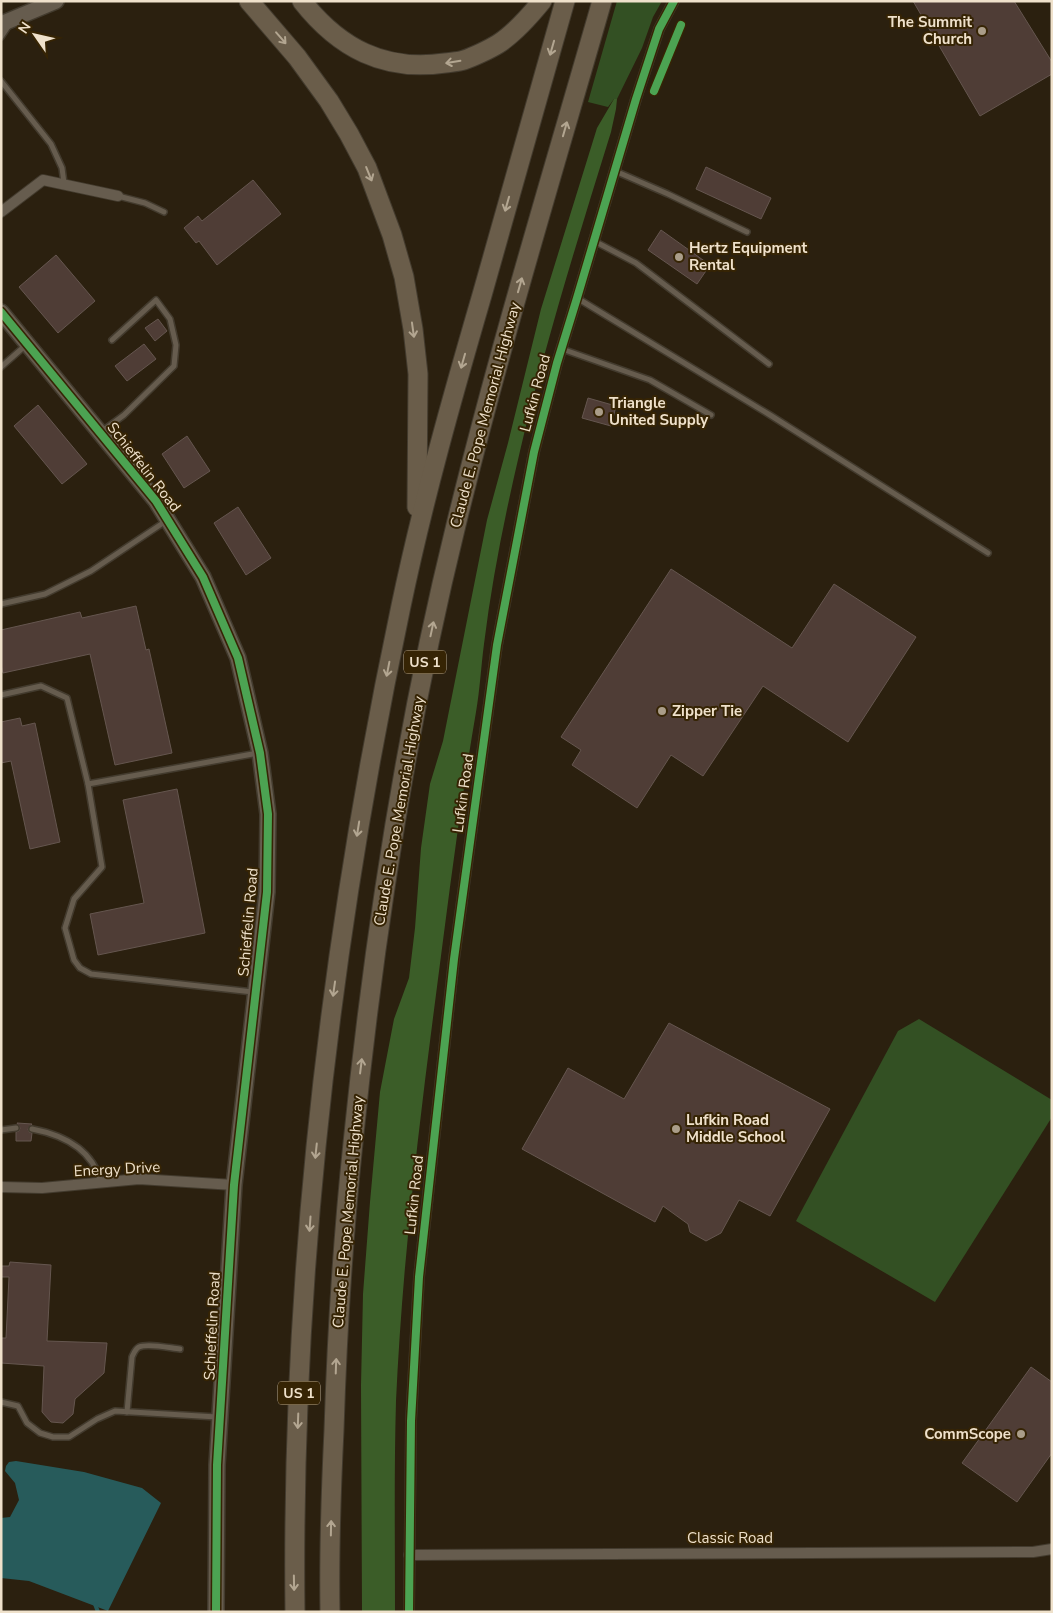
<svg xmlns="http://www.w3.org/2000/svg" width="1053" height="1613" viewBox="0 0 1053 1613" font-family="'Nunito Sans',sans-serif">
<rect width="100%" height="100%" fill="#2b200f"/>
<g fill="#335023">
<path d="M 617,1 L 662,1 L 653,17 L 642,48 L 617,99 L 614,99 L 608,107 L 588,102 Z"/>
<path d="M 919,1019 L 1052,1100 L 1052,1117 L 935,1302 L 796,1221 L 898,1031 Z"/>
</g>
<path fill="#3b5d28" d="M 614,99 L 617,99 L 616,109 L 611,132 C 578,238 545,344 520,451 C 505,515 492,579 484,644 C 481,667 480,689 476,712 C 459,811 447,911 434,1010 C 417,1140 402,1270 396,1401 C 394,1471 395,1541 395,1612 L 362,1612 L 361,1385 L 363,1294 L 370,1202 L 380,1092 L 394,1019 L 409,978 L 415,928 L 421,848 L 430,784 L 443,741 L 487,520 L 508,443 L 541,309 L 597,128 Z"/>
<path fill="#275b5b" d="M 16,1461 L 84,1472 L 142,1488 L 161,1503 L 108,1611 L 29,1581 L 1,1578 L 1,1518 L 10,1517 L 19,1500 L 15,1483 L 5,1471 L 6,1466 L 9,1462 Z"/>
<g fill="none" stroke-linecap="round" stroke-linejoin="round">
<path stroke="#275b5b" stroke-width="4" d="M 95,1604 L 98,1612"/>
</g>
<g fill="#4f3d36" stroke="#65564f">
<path d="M 913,1 L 1014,1 L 1052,62 L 1052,74 L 980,116 Z"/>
<path d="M 706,167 L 771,198 L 761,219 L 696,189 Z"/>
<path d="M 253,180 L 281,214 L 217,265 L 199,241 L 196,243 L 184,228 L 198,216 L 202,221 Z"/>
<path d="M 661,230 L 710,265 L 697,284 L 648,250 Z"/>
<path d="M 56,255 L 95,301 L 58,333 L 19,287 Z"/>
<path d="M 158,319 L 167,331 L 155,341 L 145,328 Z"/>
<path d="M 144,344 L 156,359 L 127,381 L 115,366 Z"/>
<path d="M 588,398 L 616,406 L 611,426 L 582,418 Z"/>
<path d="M 38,405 L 87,464 L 62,484 L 14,426 Z"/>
<path d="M 187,436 L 210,471 L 184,488 L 162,454 Z"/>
<path d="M 238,507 L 271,558 L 246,575 L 214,523 Z"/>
<path d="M 671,569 L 792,648 L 834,584 L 916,637 L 848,742 L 763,686 L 703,776 L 671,755 L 637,808 L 572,765 L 581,750 L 561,737 Z"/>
<path d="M 136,606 L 146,650 L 149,649 L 172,753 L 115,765 L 90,654 L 3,673 L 1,665 L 1,630 L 80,612 L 82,618 Z"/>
<path d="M 20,718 L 22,726 L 35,723 L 60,842 L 30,849 L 11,761 L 1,763 L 1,722 Z"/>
<path d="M 177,789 L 205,933 L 98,955 L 90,914 L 144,903 L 123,800 Z"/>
<path d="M 669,1023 L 830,1109 L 770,1216 L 739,1200 L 721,1233 L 706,1241 L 690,1232 L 688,1224 L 663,1206 L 655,1222 L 522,1149 L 568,1068 L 624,1099 Z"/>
<path d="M 17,1123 L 32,1124 L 28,1129 L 29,1132 L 32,1133 L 31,1141 L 16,1141 L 16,1132 L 19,1131 L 20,1128 Z"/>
<path d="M 10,1262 L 51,1265 L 47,1341 L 107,1343 L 104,1373 L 75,1399 L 73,1414 L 63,1423 L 51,1422 L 42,1412 L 44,1366 L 1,1363 L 1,1338 L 6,1338 L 9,1277 L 1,1277 L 1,1266 L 9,1266 Z"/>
<path d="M 1031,1367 L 1052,1382 L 1052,1453 L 1017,1502 L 962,1463 Z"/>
</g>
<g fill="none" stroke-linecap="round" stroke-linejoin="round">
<g stroke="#433b2e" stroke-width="8">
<g id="lane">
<path d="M 1,37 L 9,25"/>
<path d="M 1,81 L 51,144 L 62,168 L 64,183"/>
<path d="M 615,171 L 668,194 L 747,232"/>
<path d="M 118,196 L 145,203 L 164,212"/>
<path d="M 594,241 L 636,263 L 769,364"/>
<path d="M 577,298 L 770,415 L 988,553"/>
<path d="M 562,349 L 650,380 L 711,415"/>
<path d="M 1,367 L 26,345"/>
<path d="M 101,432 L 124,415 L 174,366 L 176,345 L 170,319 L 156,300 L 112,340"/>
<path d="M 1,604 L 45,594 L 91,571 L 166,521"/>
<path d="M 1,695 L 41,686 L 67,698 L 88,784 L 258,753"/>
<path d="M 88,784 L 102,867 L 74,899 L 65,928 L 74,960 L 80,968 L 91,974 L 253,992"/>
<path d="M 32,1129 C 64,1135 92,1149 101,1182"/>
<path d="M 1,1130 L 16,1128"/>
<path d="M 1,1402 L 18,1406 L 27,1423 L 40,1433 L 53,1437 L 69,1437 L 97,1419 L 115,1411 L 217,1417"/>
<path d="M 127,1412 L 132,1357 C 134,1353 135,1349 139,1347 C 148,1343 170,1348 180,1349"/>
</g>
</g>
<g stroke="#433b2e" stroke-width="12">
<g id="street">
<path d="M 1,212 L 43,180 L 118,196"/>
<path d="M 1,1187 L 42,1188 L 139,1179 L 234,1185"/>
<path d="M 409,1555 L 1033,1552 L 1052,1549"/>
<path d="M 409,1612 L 411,1421 L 419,1277 L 454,959 L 497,645 L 534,452 L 557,363 L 577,298 L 636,99 L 659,29 L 674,1"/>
</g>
</g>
<g stroke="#433b2e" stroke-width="18">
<g id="secondary">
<path d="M 1,24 L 56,1"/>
<path d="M 1,312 L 156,501 L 203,577 L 238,658 L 260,753 L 268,814 L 267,892 L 234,1185 L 217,1465 L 216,1612"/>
</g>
</g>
<g stroke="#433b2e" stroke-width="21">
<g id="highway">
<path d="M 249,1 L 297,57 L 329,101 L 349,134 L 367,168 L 392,235 L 404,277 L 413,329 L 418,374 L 417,507"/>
<path d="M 302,1 C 339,48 384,72 445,63 C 451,62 458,62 464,60 C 473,57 490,49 498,44 C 515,33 529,17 542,1"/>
<path d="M 295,1612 C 291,1274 331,936 401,606 C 423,501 452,398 482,295 C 509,197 537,99 565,1"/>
<path d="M 330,1612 C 329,1551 331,1491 334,1430 C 337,1334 343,1238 353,1143 C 374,935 406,728 456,525 C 499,349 552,175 602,1"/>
</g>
</g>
<use href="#lane" stroke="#665c4e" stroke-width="5"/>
<use href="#street" stroke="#665c4e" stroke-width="10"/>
<use href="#secondary" stroke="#665c4e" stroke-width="15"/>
<use href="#highway" stroke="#6a5d4a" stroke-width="19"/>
<g stroke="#362404" stroke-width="11">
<g id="cycleway">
<path d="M 654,91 L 681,25"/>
<path d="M 1,312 L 156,501 L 203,577 L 238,658 L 260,753 L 268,814 L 267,892 L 234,1185 L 217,1465 L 216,1612"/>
<path d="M 409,1612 L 411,1421 L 419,1277 L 454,959 L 497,645 L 534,452 L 557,363 L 577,298 L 636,99 L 659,29 L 674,1"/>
</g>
</g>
<use href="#cycleway" stroke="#4ca352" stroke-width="8"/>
</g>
<defs><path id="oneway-shaft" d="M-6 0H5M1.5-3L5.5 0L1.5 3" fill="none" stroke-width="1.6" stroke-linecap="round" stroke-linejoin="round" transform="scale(1.25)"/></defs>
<g stroke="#b3a691">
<use href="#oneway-shaft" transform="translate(281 38) rotate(49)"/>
<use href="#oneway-shaft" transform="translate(552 48) rotate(106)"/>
<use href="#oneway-shaft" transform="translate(453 62) rotate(171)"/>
<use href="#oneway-shaft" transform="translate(565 129) rotate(-74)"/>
<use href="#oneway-shaft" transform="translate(369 174) rotate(68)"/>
<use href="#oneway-shaft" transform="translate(507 204) rotate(106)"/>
<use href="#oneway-shaft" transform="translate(520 285) rotate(-74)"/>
<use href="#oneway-shaft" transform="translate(413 330) rotate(82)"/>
<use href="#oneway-shaft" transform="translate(463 361) rotate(106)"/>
<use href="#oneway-shaft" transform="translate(432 629) rotate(-78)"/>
<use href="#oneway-shaft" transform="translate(388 669) rotate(101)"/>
<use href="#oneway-shaft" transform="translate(358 829) rotate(99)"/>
<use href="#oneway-shaft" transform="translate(334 989) rotate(98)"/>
<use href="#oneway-shaft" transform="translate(361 1066) rotate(-83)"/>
<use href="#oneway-shaft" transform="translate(316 1151) rotate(96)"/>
<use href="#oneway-shaft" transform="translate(310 1224) rotate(94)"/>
<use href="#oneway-shaft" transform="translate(336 1366) rotate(-88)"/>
<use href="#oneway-shaft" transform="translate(298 1421) rotate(92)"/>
<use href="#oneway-shaft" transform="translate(331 1528) rotate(-89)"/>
<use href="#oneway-shaft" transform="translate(294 1583) rotate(89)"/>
</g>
<g fill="#aa9d89" stroke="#362404" stroke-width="2">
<circle cx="982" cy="31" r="5"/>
<circle cx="679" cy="257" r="5"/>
<circle cx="599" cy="412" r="5"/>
<circle cx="662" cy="711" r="5"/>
<circle cx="676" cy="1129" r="5"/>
<circle cx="1021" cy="1434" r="5"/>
</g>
<g text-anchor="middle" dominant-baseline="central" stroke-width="4" stroke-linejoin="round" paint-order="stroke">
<g fill="#362404" stroke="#b8a88f" stroke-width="1">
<rect x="404" y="650.5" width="42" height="23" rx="4"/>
<rect x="278" y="1381.5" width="42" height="23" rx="4"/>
</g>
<g font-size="14" font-weight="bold" fill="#efe1cb">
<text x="425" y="662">US 1</text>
<text x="299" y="1393">US 1</text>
</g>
<g font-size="15" font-weight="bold" fill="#efe1cb" stroke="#362404" text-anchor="start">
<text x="972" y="22" text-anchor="end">The Summit<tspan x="972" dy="17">Church</tspan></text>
<text x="689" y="248">Hertz Equipment<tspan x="689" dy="17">Rental</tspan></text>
<text x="609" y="403">Triangle<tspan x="609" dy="17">United Supply</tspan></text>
<text x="672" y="711">Zipper Tie</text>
<text x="686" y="1120">Lufkin Road<tspan x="686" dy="17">Middle School</tspan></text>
<text x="1011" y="1434" text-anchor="end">CommScope</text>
</g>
<g font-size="15" fill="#efe1cb" stroke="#362404">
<text transform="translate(535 393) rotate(-75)">Lufkin Road</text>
<text transform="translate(485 415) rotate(-75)">Claude E. Pope Memorial Highway</text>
<text transform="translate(144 467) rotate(52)">Schieffelin Road</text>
<text transform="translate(463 793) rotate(-82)">Lufkin Road</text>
<text transform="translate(399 811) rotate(-80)">Claude E. Pope Memorial Highway</text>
<text transform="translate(248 922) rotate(-85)">Schieffelin Road</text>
<text transform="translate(117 1169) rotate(-3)">Energy Drive</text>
<text transform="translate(414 1195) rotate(-84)">Lufkin Road</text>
<text transform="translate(348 1212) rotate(-85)">Claude E. Pope Memorial Highway</text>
<text transform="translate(212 1326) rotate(-87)">Schieffelin Road</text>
<text x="730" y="1538">Classic Road</text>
</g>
</g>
<rect width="1053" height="1613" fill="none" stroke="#efe1cb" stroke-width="5"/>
<g transform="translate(35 35) rotate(304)" stroke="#362404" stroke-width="4" paint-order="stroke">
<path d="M0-4L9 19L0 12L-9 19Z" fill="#efe1cb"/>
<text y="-8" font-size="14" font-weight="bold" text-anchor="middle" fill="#efe1cb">N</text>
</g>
</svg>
